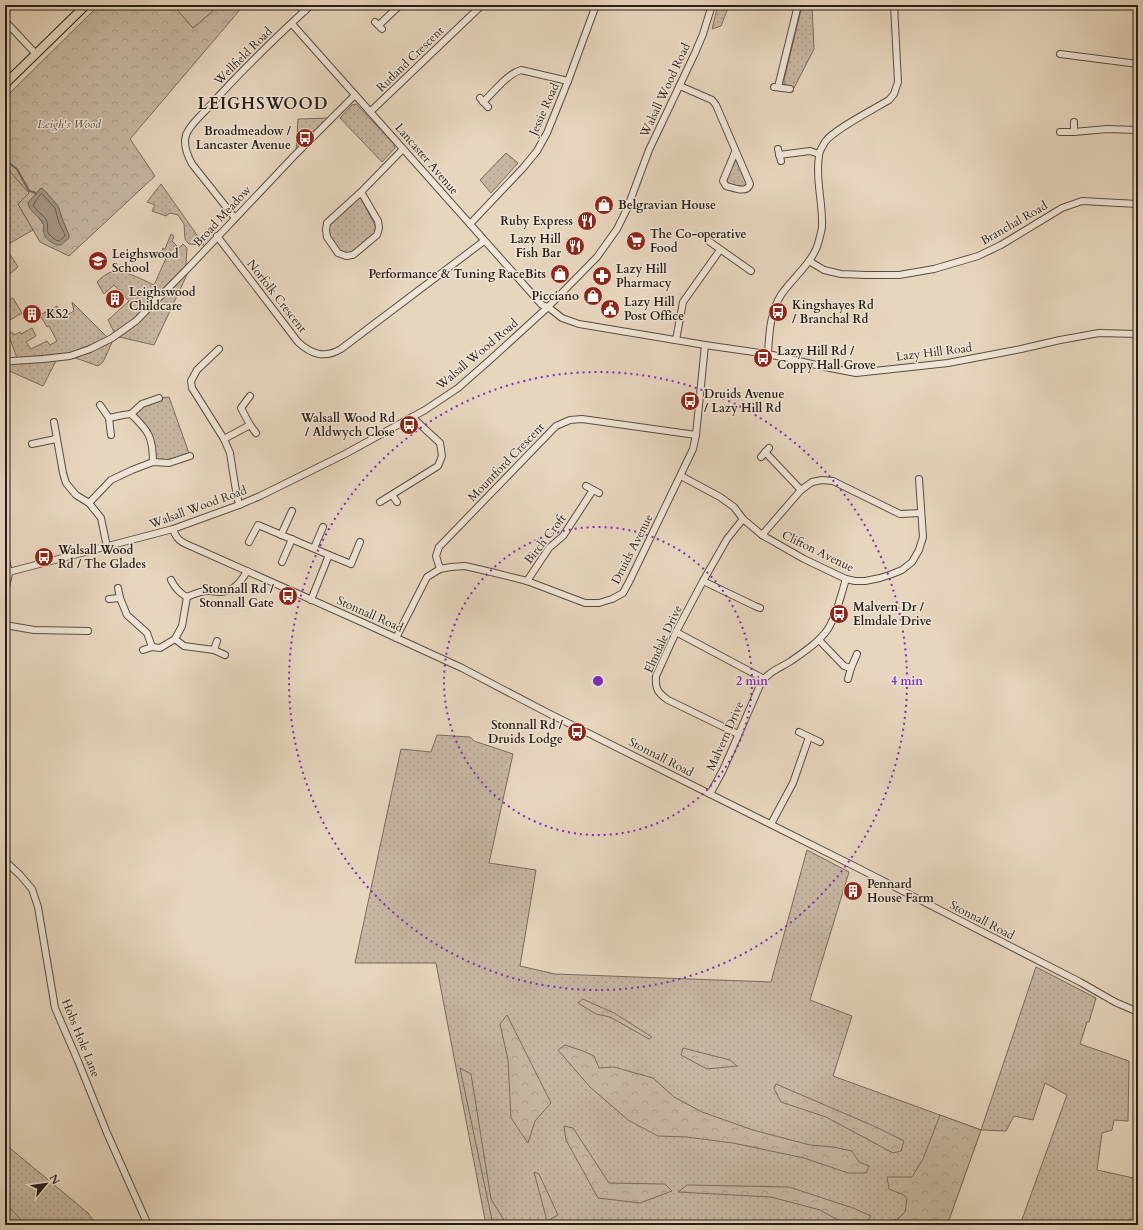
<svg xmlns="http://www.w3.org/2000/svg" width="1143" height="1230" viewBox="0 0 1143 1230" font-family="Cardo,serif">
<defs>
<pattern id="grass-dots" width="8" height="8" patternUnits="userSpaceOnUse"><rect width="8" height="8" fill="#c7b7a2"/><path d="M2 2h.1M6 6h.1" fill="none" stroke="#ab9d8b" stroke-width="1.8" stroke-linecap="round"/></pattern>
<pattern id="forest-crowns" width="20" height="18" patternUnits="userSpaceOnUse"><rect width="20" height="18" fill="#c7b7a2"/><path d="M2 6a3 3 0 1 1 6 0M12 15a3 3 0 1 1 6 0" fill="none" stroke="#ab9d8b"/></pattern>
</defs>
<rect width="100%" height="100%" fill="#e7d6be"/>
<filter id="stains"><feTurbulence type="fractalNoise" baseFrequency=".005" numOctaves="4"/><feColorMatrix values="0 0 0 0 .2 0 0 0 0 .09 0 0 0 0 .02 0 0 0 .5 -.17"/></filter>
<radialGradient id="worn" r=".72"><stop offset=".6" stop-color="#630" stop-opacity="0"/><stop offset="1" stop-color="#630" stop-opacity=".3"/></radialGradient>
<g fill="url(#grass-dots)" stroke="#786b5c">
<path d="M 718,5 L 729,5 L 721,26 L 712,29 Z"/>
<path d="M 804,7 L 812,7 L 814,49 L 794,88 L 784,84 L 784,80 L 801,10 Z"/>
<path d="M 356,104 L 394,144 L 395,148 L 382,162 L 340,118 L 352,105 Z"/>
<path d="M 330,118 L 296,151 L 298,119 Z"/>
<path d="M 506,153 L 518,163 L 491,193 L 480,180 Z"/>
<path d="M 737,159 L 748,184 L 744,187 L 729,184 L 726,179 L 734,160 Z"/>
<path d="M 5,166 L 29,193 L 18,204 L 33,230 L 5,246 Z"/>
<path d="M 161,184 L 204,245 L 189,244 L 185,239 L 184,224 L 178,215 L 170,213 L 166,216 L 152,211 L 155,205 L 147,202 Z"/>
<path d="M 360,197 L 374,223 L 376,228 L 374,235 L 353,252 L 347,253 L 339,251 L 329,236 L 329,230 L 330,224 Z"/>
<path d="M 171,234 L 174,236 L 172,241 L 179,248 L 183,244 L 187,248 L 186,265 L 134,319 L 115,334 L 108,320 L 129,301 L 114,285 L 104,294 L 97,282 C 100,279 103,276 107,274 C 119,266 143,280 154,285 L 167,256 L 161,253 L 163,248 L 165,249 Z"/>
<path d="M 5,246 L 18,267 L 5,278 Z"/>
<path d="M 192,264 L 154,345 L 115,336 L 103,362 L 98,366 L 70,356 L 90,349 L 136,321 Z"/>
<path d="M 6,297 L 8,301 L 13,298 L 22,313 L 10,320 L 6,320 L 5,298 Z"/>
<path d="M 72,302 L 108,338 L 70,353 L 17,358 L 7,331 L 9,330 L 11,333 L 13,333 L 14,335 L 20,332 L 21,334 L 32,328 L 36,336 L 26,342 L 31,349 L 47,341 L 50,345 L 57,341 L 49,326 L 47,327 L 40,315 L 57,306 L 59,315 L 64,317 L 74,311 Z"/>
<path d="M 57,359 L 43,386 L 5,369 L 5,365 L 12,363 Z"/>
<path d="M 169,397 L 190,456 L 169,463 L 153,462 L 148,434 L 131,414 C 140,404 156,398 169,397 Z"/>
<path d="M 437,735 L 470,737 L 474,741 L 513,754 L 489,863 L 536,870 L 520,966 L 555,974 L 771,982 L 807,850 L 849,872 L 810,1000 L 852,1016 L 833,1076 L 981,1130 L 1036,967 L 1096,998 L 1089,1022 L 1087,1022 L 1080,1044 L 1129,1061 L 1128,1121 L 1114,1120 L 1112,1130 L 1102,1133 L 1097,1170 L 1138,1179 L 1138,1225 L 1020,1225 L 1067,1095 L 1045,1083 L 1033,1120 L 1014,1116 L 1006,1131 L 981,1130 L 947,1225 L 486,1225 L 436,963 L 355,963 L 401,749 L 431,752 Z"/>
<path d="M 5,1144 L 88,1213 L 97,1225 L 5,1225 Z"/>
</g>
<g fill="url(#forest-crowns)" stroke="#786b5c" fill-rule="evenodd">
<path d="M 99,5 L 173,5 L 193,28 L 213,11 L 208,5 L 244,5 L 130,139 L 155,176 L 69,256 L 40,242 L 18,204 L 29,193 L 5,166 L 5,98 ZM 41,188 L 44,190 L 58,206 L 63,221 L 69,235 L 52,243 L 43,231 L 44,225 L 28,203 Z"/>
<path d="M 583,999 L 614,1013 L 652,1037 L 649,1039 L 610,1017 L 596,1014 L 578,1003 Z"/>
<path d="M 507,1015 L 551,1103 L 535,1121 L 528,1143 L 511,1118 L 508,1060 L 500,1024 Z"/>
<path d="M 565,1045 L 583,1051 L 594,1056 L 599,1068 L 614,1067 L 653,1078 L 674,1097 L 702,1112 L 753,1130 L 810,1145 L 833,1147 L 852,1151 L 859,1162 L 869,1166 L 866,1173 L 848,1173 L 804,1158 L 733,1143 L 687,1137 L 658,1136 L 628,1120 L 590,1087 L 558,1050 Z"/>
<path d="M 683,1048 L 730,1060 L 737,1066 L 707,1069 L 681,1055 Z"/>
<path d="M 460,1068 L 471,1074 L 491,1199 L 507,1225 L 493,1225 Z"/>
<path d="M 776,1084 L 876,1127 L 904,1141 L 901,1151 L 893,1153 L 826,1117 L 781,1102 L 774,1089 Z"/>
<path d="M 940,1115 L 981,1130 L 949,1220 L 924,1225 L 875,1225 L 898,1219 L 905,1212 L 907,1199 L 904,1195 L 889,1189 L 887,1177 L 912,1177 L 923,1159 Z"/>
<path d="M 564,1126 L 573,1128 L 609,1183 L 665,1184 L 672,1191 L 640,1203 L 598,1198 L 566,1140 Z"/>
<path d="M 534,1172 L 539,1174 L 558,1215 L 547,1221 Z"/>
<path d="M 687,1185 L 789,1187 L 853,1208 L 871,1216 L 864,1225 L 847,1225 L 820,1210 L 771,1197 L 678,1192 Z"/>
<path d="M 5,1203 L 26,1225 L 7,1225 L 5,1223 Z"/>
</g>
<path fill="#c7b7a2" stroke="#786b5c" d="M 173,5 L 208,5 L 213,11 L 193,28 Z"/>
<path fill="#a69885" stroke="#746859" d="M 41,188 L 44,190 L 58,206 L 63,221 L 69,235 L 69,238 L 61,245 C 56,246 48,241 45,236 C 42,231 46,226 42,221 C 37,215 29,211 28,203 Z"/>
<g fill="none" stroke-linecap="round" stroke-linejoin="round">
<path stroke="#675c4e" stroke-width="1" d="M 42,194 L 55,208 L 59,223 L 65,235 L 64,237 L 59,241 C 55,240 54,239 51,236 C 44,231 50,226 46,219 C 42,214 36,211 33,205 L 40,195 Z"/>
<path stroke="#746859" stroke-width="2" d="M 5,160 L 17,169 L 29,191 L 34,192 L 36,194"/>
<g stroke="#584d41" stroke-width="8">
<g id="minor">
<path d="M 298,5 L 305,11"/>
<path d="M 5,21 L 36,54"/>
<path d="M 375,22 L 382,29"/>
<path d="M 292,24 L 542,305 L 548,307 L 562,318 L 579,324 L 705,345 L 768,354 L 825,367 L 856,373 L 948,363 L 1021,349 L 1060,340 L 1099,333 L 1138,334"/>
<path d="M 379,25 L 400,5"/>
<path d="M 1060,54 L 1138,64"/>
<path d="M 680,86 L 712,100 L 716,105 L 750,184 C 747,194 734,188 726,186 L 723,181 L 735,152"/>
<path d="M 774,87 L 790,89"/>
<path d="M 778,87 L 798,5"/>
<path d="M 480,98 L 488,107"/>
<path d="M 483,102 C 494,92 507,74 521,70 L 568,81"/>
<path d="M 370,112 L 482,5"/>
<path d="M 1074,122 L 1074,132"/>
<path d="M 1060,132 L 1074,132 L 1107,129 L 1138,130"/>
<path d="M 778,149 L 781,161"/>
<path d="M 779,155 L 810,151 L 819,154"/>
<path d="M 361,192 L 378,221 L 379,228 L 377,235 L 353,255 L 346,256 L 338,253 L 327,237 L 326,230 L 327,223 L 361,192 L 403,149"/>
<path d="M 235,218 L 192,164 C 187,155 183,145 186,135 C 189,126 201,115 207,109 C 240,72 275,38 311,5"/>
<path d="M 470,224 L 523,168 L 537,151 L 547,133 L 568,81 L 596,5"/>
<path d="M 217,236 L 298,342 C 311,354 324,359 341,349 L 484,241"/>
<path d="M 710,242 L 751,271"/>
<path d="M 809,261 L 824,270 L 841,274 L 866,275 L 899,275 L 934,269 L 978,256 L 1001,245 L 1062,208 L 1082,201 L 1138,204"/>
<path d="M 676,340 L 683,302 L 720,250"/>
<path d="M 219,349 L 197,370 L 191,381 L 192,388 L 224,439 L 230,453 L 235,485 L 239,505"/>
<path d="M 768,354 C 769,335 770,312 781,295 C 792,278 815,261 819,240 C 820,236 822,230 822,226 C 823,202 815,179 819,156 C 819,151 823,146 825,142 C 833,130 874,109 889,100 L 894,94 L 898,82 L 894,5"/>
<path d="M 5,363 L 12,361 L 43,359 L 70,356 L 90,349 L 112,338 L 136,321 L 192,264 L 294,156 L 355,95"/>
<path d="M 250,396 L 241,408 L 250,425 L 256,433"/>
<path d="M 100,405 L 109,418 L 111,435"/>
<path d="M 131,414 L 142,404 L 159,398"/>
<path d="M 109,418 L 123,415 L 131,414 C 149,431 153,438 153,462"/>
<path d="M 54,422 L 63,473 L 66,483 L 76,495 L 89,503 L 101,518 L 107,547"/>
<path d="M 224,439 L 250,425"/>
<path d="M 32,444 L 56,439"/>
<path d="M 765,452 L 801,490"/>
<path d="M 761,457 L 769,448"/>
<path d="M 681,476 L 720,497 L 734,507 L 743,519 L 762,535 L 804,559 L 846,579 L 855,581 L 865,581 L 880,578 L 892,574 L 902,570 L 912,562 L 919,550 L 923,537 L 919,479"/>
<path d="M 586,486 L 599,493"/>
<path d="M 392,495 L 397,502"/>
<path d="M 380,502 L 438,466 L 442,456 L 440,443 L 412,417"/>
<path d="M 89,503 L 111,480 L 132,470 L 153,462 L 169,463 L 190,456"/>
<path d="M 173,529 C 177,542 184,543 195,548 L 366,624 L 462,668 L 546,712 L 858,868 L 1080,982 L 1115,1002 L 1138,1012"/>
<path d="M 281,535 L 292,511"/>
<path d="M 762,535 L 801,490 L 812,482 L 822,480 L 833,481 L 900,514 L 921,513"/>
<path d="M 249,542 L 258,525 L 329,555 L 311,600"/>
<path d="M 314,548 L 323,527"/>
<path d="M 329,555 L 351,564 L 360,542"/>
<path d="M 5,556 L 9,573 L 5,592"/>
<path d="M 282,562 L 292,539"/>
<path d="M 440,569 L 436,556 L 439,547 L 556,426 L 570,420 L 582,419 L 696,435"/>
<path d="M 5,573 L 173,529 L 239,505 L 260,496 L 345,454 L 425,410 L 458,388 L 491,359 L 548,307 L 597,257 L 617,229 L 627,209 L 649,150 L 695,53 L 703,34 L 712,5"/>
<path d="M 171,580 C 175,588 179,593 187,597"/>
<path d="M 527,581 L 549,548 L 563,536 L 593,490"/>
<path d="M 703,581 L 755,606 L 760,608"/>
<path d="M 118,588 L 120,598 L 127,615 L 147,633 L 152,647"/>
<path d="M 109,599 L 120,598"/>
<path d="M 5,625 L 34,630 L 88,631"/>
<path d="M 676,632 L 764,679"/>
<path d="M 396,638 L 427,577 L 440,569 L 451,567 L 465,566 L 491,572 L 527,581 L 585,603 L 599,603 L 612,599 L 623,593 L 630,580 L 693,449 L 696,435 L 705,345"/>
<path d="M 175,639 L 184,646 L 214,650 L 225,655"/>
<path d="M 819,640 L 844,666 L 851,668"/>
<path d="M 143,650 L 152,647 L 160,648 L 175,639 L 182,626 L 187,597 C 194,594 200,591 208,591 C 212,591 217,592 221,592 C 234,591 241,582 247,571"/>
<path d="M 214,650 L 217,641"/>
<path d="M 848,679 L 851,668 L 857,654"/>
<path d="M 799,732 L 820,742"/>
<path d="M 738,734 L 668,700 C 658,693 655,689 656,676 L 676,632 L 703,581 L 727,539 L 743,519"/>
<path d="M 710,794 L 723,770 L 761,683 C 768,672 780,668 791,661 C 804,652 819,642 828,629 C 837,614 841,595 846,579"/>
<path d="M 771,824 L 793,783 L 809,737"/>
<path d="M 5,861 L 20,875 L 32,889 L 38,907 L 55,1008 L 78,1061 L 107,1133 L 148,1225"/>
</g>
</g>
<g stroke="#281f17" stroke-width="10">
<path id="major" d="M 5,84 L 86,5"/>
</g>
<use href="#minor" stroke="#efe4d5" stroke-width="6"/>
<use href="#major" stroke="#e7d6be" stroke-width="8"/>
</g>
<g fill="none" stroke="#7b2cbf" stroke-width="2" stroke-dasharray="2 4">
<circle cx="598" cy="681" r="154"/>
<circle cx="598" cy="681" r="309"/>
</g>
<defs>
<g id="bus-disc" transform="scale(1)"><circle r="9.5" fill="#8f2418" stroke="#efe4d5"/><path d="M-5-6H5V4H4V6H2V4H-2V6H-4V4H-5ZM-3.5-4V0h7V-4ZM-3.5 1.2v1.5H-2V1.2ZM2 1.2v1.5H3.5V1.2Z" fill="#fff"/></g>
<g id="shop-disc" transform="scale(1)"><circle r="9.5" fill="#8f2418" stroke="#efe4d5"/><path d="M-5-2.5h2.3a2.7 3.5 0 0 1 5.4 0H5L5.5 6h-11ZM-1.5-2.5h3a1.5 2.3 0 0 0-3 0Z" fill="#fff"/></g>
<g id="restaurant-disc" transform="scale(1)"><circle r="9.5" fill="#8f2418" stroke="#efe4d5"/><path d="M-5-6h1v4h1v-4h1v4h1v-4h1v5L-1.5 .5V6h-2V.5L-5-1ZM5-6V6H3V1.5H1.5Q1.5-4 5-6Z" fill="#fff"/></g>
<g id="supermarket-disc" transform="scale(1)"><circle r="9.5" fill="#8f2418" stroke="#efe4d5"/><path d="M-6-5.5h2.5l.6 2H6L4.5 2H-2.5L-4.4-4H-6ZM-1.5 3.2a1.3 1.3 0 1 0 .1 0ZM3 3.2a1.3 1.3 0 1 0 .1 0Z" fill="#fff"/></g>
<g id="school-disc" transform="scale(1)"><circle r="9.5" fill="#8f2418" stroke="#efe4d5"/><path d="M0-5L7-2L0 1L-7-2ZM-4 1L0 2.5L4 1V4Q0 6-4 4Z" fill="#fff"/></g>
<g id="pharmacy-disc" transform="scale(1)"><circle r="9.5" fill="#8f2418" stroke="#efe4d5"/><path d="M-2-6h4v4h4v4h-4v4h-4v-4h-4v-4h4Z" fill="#fff"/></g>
<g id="building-disc" transform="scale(1)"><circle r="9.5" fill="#8f2418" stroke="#efe4d5"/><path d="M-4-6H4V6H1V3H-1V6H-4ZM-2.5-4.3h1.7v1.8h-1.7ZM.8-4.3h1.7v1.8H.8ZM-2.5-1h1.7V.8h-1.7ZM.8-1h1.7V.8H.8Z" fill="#fff"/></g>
<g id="civic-disc" transform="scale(1)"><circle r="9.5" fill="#8f2418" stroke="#efe4d5"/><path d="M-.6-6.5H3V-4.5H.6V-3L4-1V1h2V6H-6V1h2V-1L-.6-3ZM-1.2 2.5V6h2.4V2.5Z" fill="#fff"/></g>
</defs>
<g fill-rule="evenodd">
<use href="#bus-disc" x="305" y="138"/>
<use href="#shop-disc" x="604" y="205"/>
<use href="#restaurant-disc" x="587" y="221"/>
<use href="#supermarket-disc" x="636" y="241"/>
<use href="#restaurant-disc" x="575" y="246"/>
<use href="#school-disc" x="98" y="261"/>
<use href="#shop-disc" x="560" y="274"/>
<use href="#pharmacy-disc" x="602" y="276"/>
<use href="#shop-disc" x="593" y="296"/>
<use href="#building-disc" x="115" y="299"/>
<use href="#civic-disc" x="610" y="309"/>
<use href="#bus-disc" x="778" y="312"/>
<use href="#building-disc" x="32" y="314"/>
<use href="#bus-disc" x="763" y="358"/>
<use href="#bus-disc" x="690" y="401"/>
<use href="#bus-disc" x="409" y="425"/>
<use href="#bus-disc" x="44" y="557"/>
<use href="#bus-disc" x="288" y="596"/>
<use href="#bus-disc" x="839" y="614"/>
<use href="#bus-disc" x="577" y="732"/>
<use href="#building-disc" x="853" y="891"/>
</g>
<g text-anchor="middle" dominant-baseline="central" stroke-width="3" stroke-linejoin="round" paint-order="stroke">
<g font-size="12" fill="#281f17" stroke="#efe4d5">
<text transform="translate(243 56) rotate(-45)">Wellfield Road</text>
<text transform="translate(410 59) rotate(-44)">Rutland Crescent</text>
<text transform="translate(665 90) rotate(-65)">Walsall Wood Road</text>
<text transform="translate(544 109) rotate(-66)">Jessie Road</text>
<text transform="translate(427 159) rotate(49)">Lancaster Avenue</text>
<text transform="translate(222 216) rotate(-47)">Broad Meadow</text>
<text transform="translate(1014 223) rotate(-30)">Branchal Road</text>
<text transform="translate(277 296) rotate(52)">Norfolk Crescent</text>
<text transform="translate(934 352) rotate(-7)">Lazy Hill Road</text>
<text transform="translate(477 354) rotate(-40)">Walsall Wood Road</text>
<text transform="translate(506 462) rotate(-46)">Mountford Crescent</text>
<text transform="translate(198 507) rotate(-20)">Walsall Wood Road</text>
<text transform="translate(545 539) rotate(-52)">Birch Croft</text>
<text transform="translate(632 549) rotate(-63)">Druids Avenue</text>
<text transform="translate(818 551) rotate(26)">Clifton Avenue</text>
<text transform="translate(370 614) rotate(24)">Stonnall Road</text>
<text transform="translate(663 639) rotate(-65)">Elmdale Drive</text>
<text transform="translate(725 736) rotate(-66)">Malvern Drive</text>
<text transform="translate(661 757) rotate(27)">Stonnall Road</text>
<text transform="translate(982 920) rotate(27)">Stonnall Road</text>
<text transform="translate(81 1038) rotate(68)">Hobs Hole Lane</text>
</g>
<g font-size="12" font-style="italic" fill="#584d41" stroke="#efe4d5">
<text x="69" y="124">Leigh's Wood</text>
</g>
<g font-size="12" font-weight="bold" fill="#281f17" stroke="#efe4d5" text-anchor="start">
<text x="291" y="131" text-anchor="end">Broadmeadow /<tspan x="291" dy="14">Lancaster Avenue</tspan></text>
<text x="618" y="205">Belgravian House</text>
<text x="573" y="221" text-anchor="end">Ruby Express</text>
<text x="650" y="234">The Co-operative<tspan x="650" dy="14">Food</tspan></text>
<text x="561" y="239" text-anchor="end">Lazy Hill<tspan x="561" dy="14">Fish Bar</tspan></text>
<text x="112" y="254">Leighswood<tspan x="112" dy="14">School</tspan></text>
<text x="616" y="269">Lazy Hill<tspan x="616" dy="14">Pharmacy</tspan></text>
<text x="546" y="274" text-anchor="end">Performance &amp; Tuning RaceBits</text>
<text x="129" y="292">Leighswood<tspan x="129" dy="14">Childcare</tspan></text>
<text x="579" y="296" text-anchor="end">Picciano</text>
<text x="624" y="302">Lazy Hill<tspan x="624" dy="14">Post Office</tspan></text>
<text x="792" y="305">Kingshayes Rd<tspan x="792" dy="14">/ Branchal Rd</tspan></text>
<text x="46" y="314">KS2</text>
<text x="777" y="351">Lazy Hill Rd /<tspan x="777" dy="14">Coppy Hall Grove</tspan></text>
<text x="704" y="394">Druids Avenue<tspan x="704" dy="14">/ Lazy Hill Rd</tspan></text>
<text x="395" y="418" text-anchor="end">Walsall Wood Rd<tspan x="395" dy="14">/ Aldwych Close</tspan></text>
<text x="58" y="550">Walsall Wood<tspan x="58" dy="14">Rd / The Glades</tspan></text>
<text x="274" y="589" text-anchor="end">Stonnall Rd /<tspan x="274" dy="14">Stonnall Gate</tspan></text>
<text x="853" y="607">Malvern Dr /<tspan x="853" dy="14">Elmdale Drive</tspan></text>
<text x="563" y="725" text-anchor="end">Stonnall Rd /<tspan x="563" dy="14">Druids Lodge</tspan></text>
<text x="867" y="884">Pennard<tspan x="867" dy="14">House Farm</tspan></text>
</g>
<g font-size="16" font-weight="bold" letter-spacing="1" fill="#281f17" stroke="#efe4d5">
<text x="263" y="104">LEIGHSWOOD</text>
</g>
</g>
<circle cx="598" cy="681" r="6" fill="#7b2cbf" stroke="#efe4d5" stroke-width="2"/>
<g font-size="12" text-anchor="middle" font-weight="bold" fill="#7b2cbf" stroke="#efe4d5" stroke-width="3" stroke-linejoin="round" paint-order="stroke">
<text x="752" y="685">2 min</text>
<text x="907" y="685">4 min</text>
</g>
<rect width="1143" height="1230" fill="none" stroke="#e7d6be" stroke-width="20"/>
<rect x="6" y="6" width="1131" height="1218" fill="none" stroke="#281f17" stroke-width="2"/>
<rect x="10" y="10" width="1123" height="1210" fill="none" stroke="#281f17"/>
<g transform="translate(46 1184) rotate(61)" stroke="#efe4d5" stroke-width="3" paint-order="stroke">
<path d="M0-3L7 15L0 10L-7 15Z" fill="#281f17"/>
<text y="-6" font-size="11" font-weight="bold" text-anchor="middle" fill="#281f17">N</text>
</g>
<rect width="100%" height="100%" filter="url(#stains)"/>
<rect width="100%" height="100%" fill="url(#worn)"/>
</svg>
